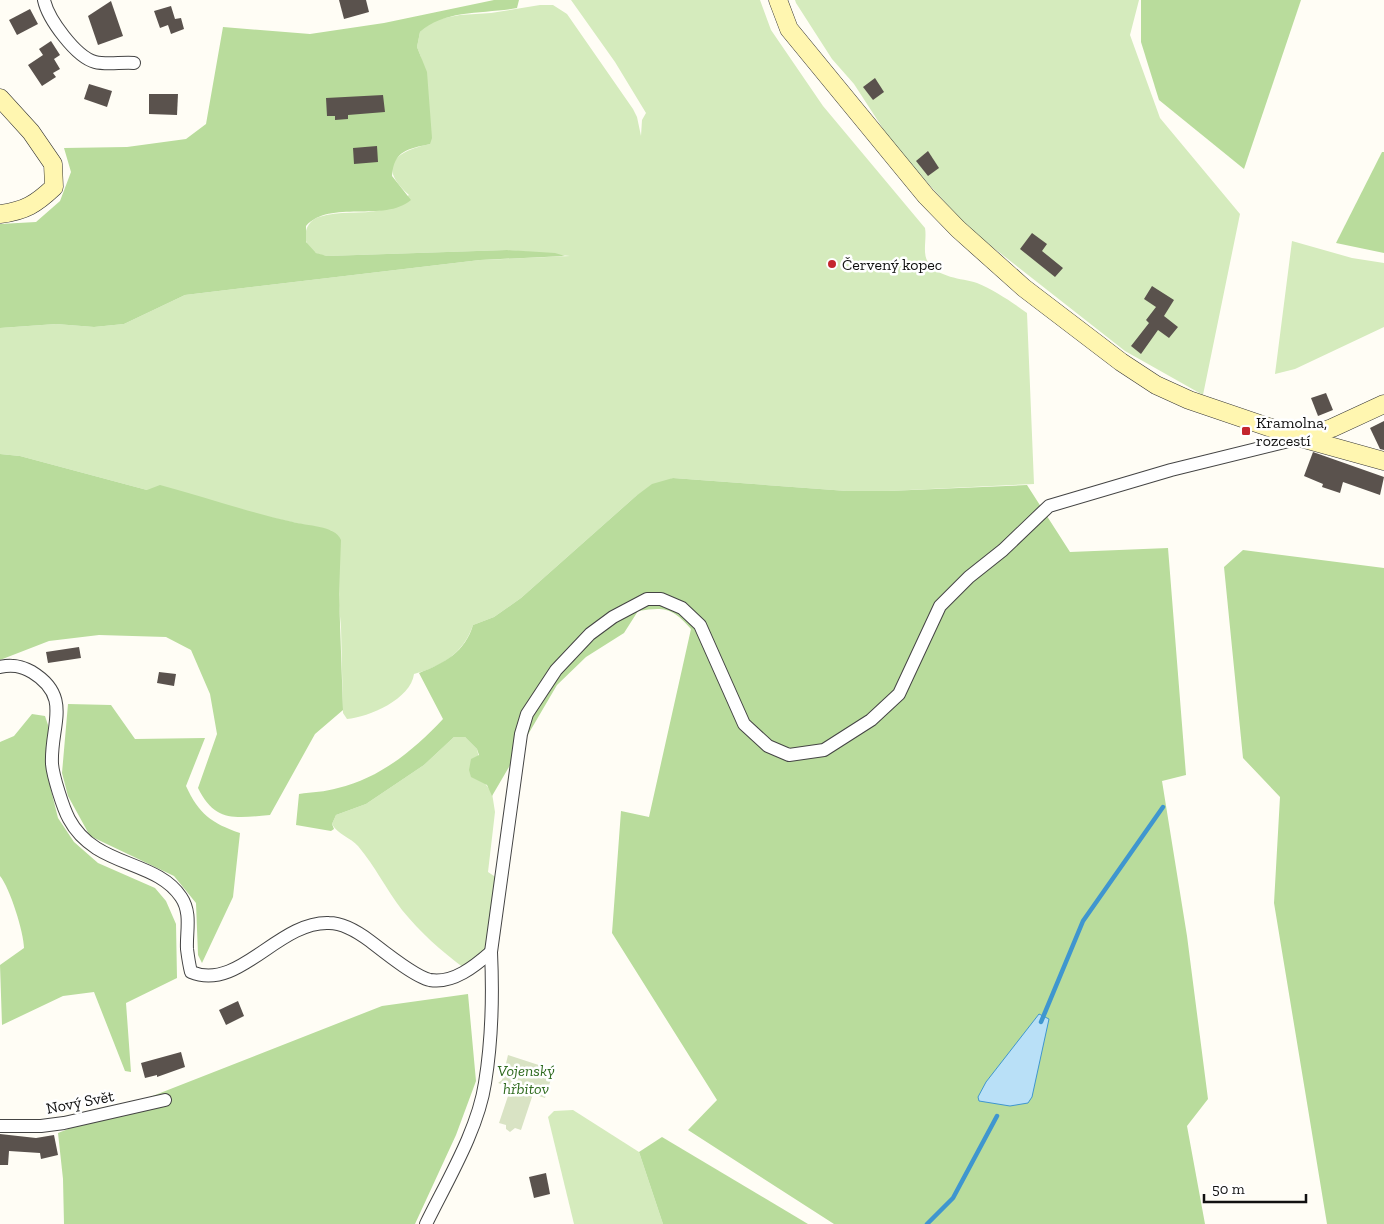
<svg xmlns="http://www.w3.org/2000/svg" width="1384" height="1224" viewBox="0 0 1384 1224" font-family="'Zilla Slab',serif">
<rect width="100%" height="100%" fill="#fffdf5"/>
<g fill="#d5ebbd">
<path d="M 571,0 L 760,0 L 771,30 L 823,106 L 925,228 C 927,239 922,253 928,262 C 938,278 961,278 977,283 C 994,290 1012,302 1027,313 L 1034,484 L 888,491 L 847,491 L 673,478 L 636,496 L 521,598 L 494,617 L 473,625 C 464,653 441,667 414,674 C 411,699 369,717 347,719 L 343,713 L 341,627 L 332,531 L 147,490 L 20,456 L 0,454 L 0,328 L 56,324 L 94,327 L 124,324 L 185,295 L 480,260 L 570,256 L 507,250 L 327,256 C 324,255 319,255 316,253 C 300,245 303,222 319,217 C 339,210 361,215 381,210 C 391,208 400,201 409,195 C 376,166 396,151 430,144 L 421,57 L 417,47 L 420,32 L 434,20 L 460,15 L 491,13 L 540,5 L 553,5 L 567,14 L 633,109 L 637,117 L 641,136 L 642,120 L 646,113 L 615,62 Z"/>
<path d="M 795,0 L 1139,0 L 1130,35 L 1160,118 L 1240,214 L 1203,395 L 1125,351 L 967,227 L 893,144 L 854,84 L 832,59 L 796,3 Z"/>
<path d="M 1292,241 L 1352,258 L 1384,263 L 1384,327 L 1295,369 L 1275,374 Z"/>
<path d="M 454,737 L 465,737 L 477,749 L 484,782 L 492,793 L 495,812 L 488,872 L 497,878 L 486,950 L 464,968 C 441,951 420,932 402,910 C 386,889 375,866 358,846 C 351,838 337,834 332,824 L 336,815 L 366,804 L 424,765 Z"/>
<path d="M 573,1110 L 639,1152 L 663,1224 L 574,1224 L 548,1117 L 554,1111 Z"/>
</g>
<g fill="#b9dc9c">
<path d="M 494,0 L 519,0 L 517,8 C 485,14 444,9 420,32 L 417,47 L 427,72 L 432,138 L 430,144 C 408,149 394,150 392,176 L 411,200 C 384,223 330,199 306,226 L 306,242 L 316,253 L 327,256 L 507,250 L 555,253 L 565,256 L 480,260 L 185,295 L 124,324 L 94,327 L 56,324 L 0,328 L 0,224 L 36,222 L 60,201 L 71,172 L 64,148 L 127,147 L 186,139 L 206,124 L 223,27 L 310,34 L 384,23 Z"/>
<path d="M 1141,0 L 1301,0 L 1244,169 L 1159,100 L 1141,42 Z"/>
<path d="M 1382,152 L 1384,152 L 1384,253 L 1336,243 Z"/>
<path d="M 0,454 L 20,456 L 147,490 L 160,485 C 204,497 248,512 293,522 C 306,526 335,525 341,540 L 339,594 L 343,710 L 315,734 L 270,815 C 236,818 215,823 198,788 L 217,734 L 210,694 L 191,650 L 166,637 L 99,635 L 49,641 L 0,660 Z"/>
<path d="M 673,478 L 847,491 L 888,491 L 1027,485 L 1070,552 L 1168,548 L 1186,775 L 1162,781 L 1187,936 L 1208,1099 L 1187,1126 L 1205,1224 L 834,1224 L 688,1130 L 717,1100 L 612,933 L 621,811 L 649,817 L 691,629 C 672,607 664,607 638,611 L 624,633 L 586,657 L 557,685 L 492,796 L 487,785 L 471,777 L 469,770 L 471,759 L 479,755 L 477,749 L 465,737 L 454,737 L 424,765 L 366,804 L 336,815 L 332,824 L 334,829 L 331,831 L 296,825 L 299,794 C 312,792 325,792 338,788 C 380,778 414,750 443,719 L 419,673 C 445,663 465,652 473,625 L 494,617 L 521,598 L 636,496 L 652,484 Z"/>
<path d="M 1243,550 L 1384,568 L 1384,1224 L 1327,1224 L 1274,903 L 1280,797 L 1243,758 L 1224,567 Z"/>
<path d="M 68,704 L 111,705 L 135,739 L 205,738 L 186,786 C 199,814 211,823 240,833 L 233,897 L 202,963 L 198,955 L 196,903 L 174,876 L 90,836 L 68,796 L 62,773 Z"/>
<path d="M 32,714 L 45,716 L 49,728 L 47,774 L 58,818 L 74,842 L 98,863 L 155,888 L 166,901 L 176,924 L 177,978 L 126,1003 L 131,1072 L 125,1071 L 94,992 L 63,996 L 2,1025 L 0,965 L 24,948 C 24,933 10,888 0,876 L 0,742 L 14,736 Z"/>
<path d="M 468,994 L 476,1081 L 456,1135 L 415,1224 L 64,1224 L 63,1179 L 58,1133 L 382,1006 Z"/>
<path d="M 662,1137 L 808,1224 L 663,1224 L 639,1152 Z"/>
</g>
<path fill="#d9e3c4" d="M 508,1055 L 554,1070 L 545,1098 L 533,1094 L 521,1130 L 515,1128 L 510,1132 L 506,1129 L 506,1125 L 499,1123 L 511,1087 L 498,1083 L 502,1080 Z"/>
<path fill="#b9e0f7" stroke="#3f96cf" d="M 1039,1014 L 1049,1019 L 1032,1097 L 1028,1103 L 1010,1106 L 979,1101 L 978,1097 L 986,1082 Z"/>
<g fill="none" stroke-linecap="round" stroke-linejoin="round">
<g stroke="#3f96cf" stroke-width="4.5">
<path d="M 1041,1022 L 1083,921 L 1163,807"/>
<path d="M 927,1224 L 953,1198 L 997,1116"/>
</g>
</g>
<g fill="#5a524d">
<path d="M 339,0 L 366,0 L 369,12 L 344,19 Z"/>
<path d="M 111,1 L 123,36 L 98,45 L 88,16 Z"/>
<path d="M 171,6 L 175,19 L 181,18 L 184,29 L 171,34 L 168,25 L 160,28 L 154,11 Z"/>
<path d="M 30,9 L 38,24 L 17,35 L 9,20 Z"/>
<path d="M 51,41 L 60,55 L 54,59 L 60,69 L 53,73 L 56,77 L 42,86 L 28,65 L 43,55 L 39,49 Z"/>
<path d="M 875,78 L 884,92 L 873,100 L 863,87 Z"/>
<path d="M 89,84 L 112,91 L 107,107 L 84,99 Z"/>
<path d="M 149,94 L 178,94 L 177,115 L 149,114 Z"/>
<path d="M 383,95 L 385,112 L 348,115 L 348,119 L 335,120 L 335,116 L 327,116 L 326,98 Z"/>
<path d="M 377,146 L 378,162 L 354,164 L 353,148 Z"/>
<path d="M 928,151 L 939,168 L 928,176 L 916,161 Z"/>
<path d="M 1032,233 L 1047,244 L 1042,251 L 1063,268 L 1055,277 L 1020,249 Z"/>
<path d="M 1152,286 L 1174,300 L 1164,316 L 1178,327 L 1169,338 L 1158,330 L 1141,354 L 1131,346 L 1149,323 L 1146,320 L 1156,307 L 1144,299 Z"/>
<path d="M 1326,393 L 1333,410 L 1318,416 L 1311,398 Z"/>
<path d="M 1384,421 L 1384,450 L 1380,449 L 1370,428 Z"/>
<path d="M 1313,452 L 1384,477 L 1380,495 L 1343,482 L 1340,493 L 1322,487 L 1323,484 L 1304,476 Z"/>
<path d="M 79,647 L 81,658 L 48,663 L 46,652 Z"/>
<path d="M 159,672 L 176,674 L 174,686 L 157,683 Z"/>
<path d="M 238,1001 L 244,1016 L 226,1025 L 219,1010 Z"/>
<path d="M 181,1052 L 185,1067 L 157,1077 L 157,1075 L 145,1078 L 141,1063 Z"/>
<path d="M 0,1134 L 36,1138 L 54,1135 L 58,1155 L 41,1159 L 40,1153 L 9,1151 L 8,1165 L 0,1165 Z"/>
<path d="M 546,1173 L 550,1194 L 534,1198 L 529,1177 Z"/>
</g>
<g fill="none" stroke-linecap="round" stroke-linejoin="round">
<g stroke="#444" stroke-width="14">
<g id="street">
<path d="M 44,0 C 48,19 76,57 95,62 C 106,65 122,62 134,63"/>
<path d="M 0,667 C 12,664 21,666 32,672 C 73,697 50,726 52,764 C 53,776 63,808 69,819 C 95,868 156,859 181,897 C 192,913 186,932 187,949 C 188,957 189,964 191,972 C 239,992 278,921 329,923 C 344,923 358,932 370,941 C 383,951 415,977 430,980 C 453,984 475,966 491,952"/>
<path d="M 0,1126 L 41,1126 L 64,1123 L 165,1100"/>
<path d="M 426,1224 C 447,1181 478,1130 485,1083 C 492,1040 493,995 491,952 L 521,734 L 527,714 L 556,670 L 590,634 L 613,617 L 647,599 L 661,599 L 682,608 L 700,625 L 744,724 L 768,746 L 789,755 L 824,750 L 871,720 L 899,694 L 940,606 L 969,577 L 1003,550 L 1049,506 L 1171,470 L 1301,438"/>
</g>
</g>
<g stroke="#333" stroke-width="19">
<g id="secondary">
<path d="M 778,0 L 789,29 L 926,196 L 958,229 L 1024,288 L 1121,362 L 1156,385 L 1189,400 L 1301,438 L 1384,461"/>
<path d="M 0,98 L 31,132 L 53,164 L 54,187 C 36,204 25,211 0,214"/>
<path d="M 1301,438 L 1332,428 L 1384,404"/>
</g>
</g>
<use href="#street" stroke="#fff" stroke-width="12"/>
<use href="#secondary" stroke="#fff6b0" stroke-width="18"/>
</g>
<g fill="#c4262e" stroke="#fff" stroke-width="2">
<circle cx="832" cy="264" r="5"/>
<rect x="1241" y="426" width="10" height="10" rx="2.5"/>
</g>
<g text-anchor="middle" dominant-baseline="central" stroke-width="5" stroke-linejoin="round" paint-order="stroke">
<g font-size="16" fill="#111" stroke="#fff" text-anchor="start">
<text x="842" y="264">Červený kopec</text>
<text x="1256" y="422">Kramolna,<tspan x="1256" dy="18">rozcestí</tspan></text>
</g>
<g font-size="16" font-style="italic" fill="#2f6b1f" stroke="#fff">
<text x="526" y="1070">Vojenský<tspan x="526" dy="18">hřbitov</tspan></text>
</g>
<g font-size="16" fill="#111" stroke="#fff">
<text transform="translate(80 1102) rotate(-11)">Nový Svět</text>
</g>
</g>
<path d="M1204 1194v8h102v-8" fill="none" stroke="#111111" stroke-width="2.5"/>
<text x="1212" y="1194" font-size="15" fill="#111111" stroke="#ffffff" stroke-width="4" paint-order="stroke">50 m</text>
</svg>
